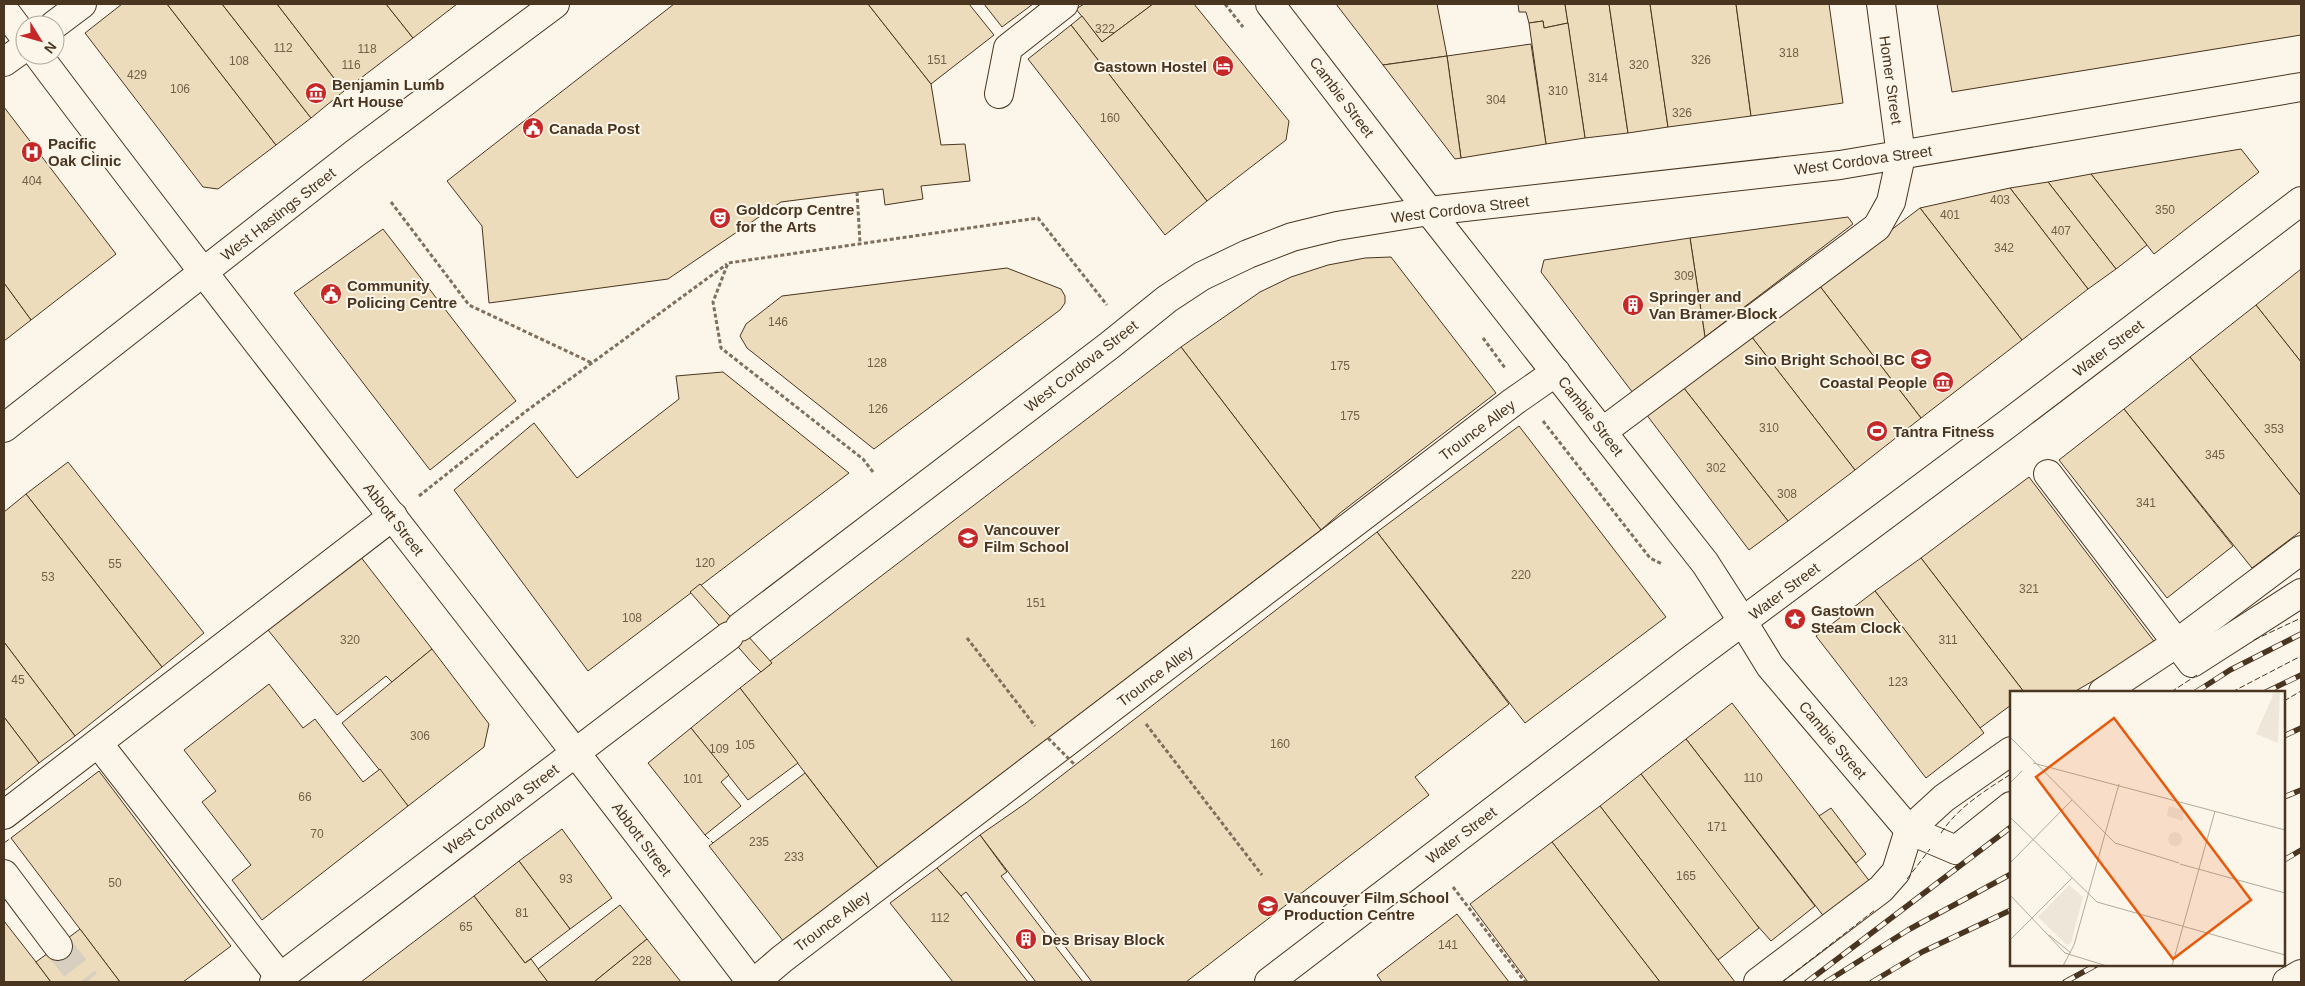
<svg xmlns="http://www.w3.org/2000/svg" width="2305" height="986" viewBox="0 0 2305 986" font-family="Arial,sans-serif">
<rect width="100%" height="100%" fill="#fbf6e9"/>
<g fill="#ecdcbc" stroke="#4a3520">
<path d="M 122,4 L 167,4 L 276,145 L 218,189 L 203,187 L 85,33 Z"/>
<path d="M 167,4 L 222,4 L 311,118 L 276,145 Z"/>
<path d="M 222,4 L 277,4 L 344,91 L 311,118 Z"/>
<path d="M 277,4 L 386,4 L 413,38 L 344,91 Z"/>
<path d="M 386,4 L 457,4 L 413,38 Z"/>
<path d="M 674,4 L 868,4 L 931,84 L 941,145 L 965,144 L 970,181 L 921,186 L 923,199 L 885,205 L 883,189 L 781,202 L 668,279 L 489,303 L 482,226 L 447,181 Z"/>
<path d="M 868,4 L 969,4 L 994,35 L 931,84 Z"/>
<path d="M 984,4 L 1033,4 L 1002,27 Z"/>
<path d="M 1084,4 L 1153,4 L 1102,42 L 1076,9 Z"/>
<path d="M 1153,4 L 1194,4 L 1289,121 L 1286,140 L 1207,201 L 1071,25 L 1082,16 L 1102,42 Z"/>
<path d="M 1336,4 L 1437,4 L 1447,56 L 1383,65 Z"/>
<path d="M 1518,4 L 1565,4 L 1568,23 L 1544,28 L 1543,21 L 1529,23 L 1526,12 L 1519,12 Z"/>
<path d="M 1565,4 L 1609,4 L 1628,133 L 1585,138 Z"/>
<path d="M 1609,4 L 1650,4 L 1668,127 L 1628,133 Z"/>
<path d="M 1650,4 L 1736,4 L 1751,116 L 1668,127 Z"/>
<path d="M 1736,4 L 1829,4 L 1843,103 L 1751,116 Z"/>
<path d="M 1937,4 L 2301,4 L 2301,35 L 1952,92 Z"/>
<path d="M 1543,21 L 1544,28 L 1568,23 L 1585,138 L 1546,144 L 1529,23 Z"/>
<path d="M 1071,25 L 1207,201 L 1165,235 L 1028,59 Z"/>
<path d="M 1531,44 L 1546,144 L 1461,158 L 1447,56 Z"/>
<path d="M 1447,56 L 1461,158 L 1455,159 L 1383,65 Z"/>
<path d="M 4,107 L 116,254 L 31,320 L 4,283 Z"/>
<path d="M 2241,149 L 2259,172 L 2154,254 L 2091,174 Z"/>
<path d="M 2091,174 L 2147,245 L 2116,269 L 2048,182 Z"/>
<path d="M 2048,182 L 2116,269 L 2088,289 L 2010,188 Z"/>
<path d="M 2010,188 L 2088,289 L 2022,340 L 1920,208 Z"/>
<path d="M 1920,208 L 2022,340 L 1921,418 L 1819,285 Z"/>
<path d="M 1848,217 L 1853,224 L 1705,337 L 1690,238 Z"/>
<path d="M 383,229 L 516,401 L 430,470 L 294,293 Z"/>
<path d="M 1690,238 L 1705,337 L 1633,393 L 1541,272 L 1544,260 Z"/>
<path d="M 1391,257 L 1496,393 L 1340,513 L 1321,530 L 1181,347 L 1260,292 L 1291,277 L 1328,265 L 1365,258 Z"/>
<path d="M 1007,268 L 1061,289 L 1065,296 L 1065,303 L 1060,310 L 874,449 L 747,348 L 740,336 L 746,324 L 782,296 Z"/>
<path d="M 2301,269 L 2301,362 L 2256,305 Z"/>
<path d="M 4,283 L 31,320 L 4,341 Z"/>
<path d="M 1819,285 L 1921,418 L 1855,470 L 1751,336 Z"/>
<path d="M 2256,305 L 2301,362 L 2301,496 L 2190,357 Z"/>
<path d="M 1751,336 L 1855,470 L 1788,521 L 1683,387 Z"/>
<path d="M 1181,347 L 1321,530 L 878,868 L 740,688 L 772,663 L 770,661 Z"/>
<path d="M 2190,357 L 2301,496 L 2301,531 L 2252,568 L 2124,409 Z"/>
<path d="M 723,372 L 849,473 L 588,671 L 454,490 L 534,423 L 577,478 L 679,399 L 676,376 Z"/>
<path d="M 1683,387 L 1788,521 L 1749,550 L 1646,414 Z"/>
<path d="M 2124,409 L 2233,546 L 2167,598 L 2059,460 Z"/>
<path d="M 1519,426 L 1666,617 L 1525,723 L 1377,532 Z"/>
<path d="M 68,462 L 204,633 L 162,667 L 26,494 Z"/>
<path d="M 2029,477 L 2156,644 L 2074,692 L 2024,692 L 1921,558 Z"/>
<path d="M 26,494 L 162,667 L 75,736 L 4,642 L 4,512 Z"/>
<path d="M 1377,532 L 1509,704 L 1415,777 L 1429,795 L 1186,982 L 1092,982 L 980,835 L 1026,803 Z"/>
<path d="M 360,556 L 432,649 L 392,682 L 386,676 L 337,715 L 268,630 Z"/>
<path d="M 1921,558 L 2024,692 L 2011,692 L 2011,705 L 1980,728 L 1875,591 Z"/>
<path d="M 700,584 L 740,627 L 772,663 L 761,672 L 754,665 L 690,592 Z"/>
<path d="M 1875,591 L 1984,733 L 1926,778 L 1816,636 Z"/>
<path d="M 4,642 L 75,736 L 39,763 L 4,717 Z"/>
<path d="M 432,649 L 489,724 L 484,747 L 408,806 L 342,723 Z"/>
<path d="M 269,684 L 303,728 L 315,719 L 363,782 L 380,769 L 408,806 L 262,920 L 232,880 L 251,865 L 202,802 L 216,791 L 184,750 Z"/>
<path d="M 740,688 L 798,763 L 748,800 L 691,728 Z"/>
<path d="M 1732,703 L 1871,883 L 1825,918 L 1686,739 Z"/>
<path d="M 4,717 L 39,763 L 4,791 Z"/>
<path d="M 691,728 L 729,775 L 721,782 L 741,806 L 705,835 L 648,763 Z"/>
<path d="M 1686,739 L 1815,906 L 1771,941 L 1747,914 L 1641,774 Z"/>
<path d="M 99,771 L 231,946 L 183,982 L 120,982 L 11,838 Z"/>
<path d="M 805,773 L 878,868 L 784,942 L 709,846 Z"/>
<path d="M 1641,774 L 1759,928 L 1718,960 L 1600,806 Z"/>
<path d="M 1600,806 L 1646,866 L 1735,982 L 1660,982 L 1552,842 Z"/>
<path d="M 1831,808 L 1866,854 L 1856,863 L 1819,816 Z"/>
<path d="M 562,829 L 612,898 L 570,929 L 519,861 Z"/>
<path d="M 980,835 L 1007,872 L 1001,876 L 1083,982 L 1036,982 L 966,892 L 961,896 L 937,868 Z"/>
<path d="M 1552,842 L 1660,982 L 1528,982 L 1470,904 Z"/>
<path d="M 519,861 L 570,929 L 525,963 L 474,896 Z"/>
<path d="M 937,868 L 961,896 L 1028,982 L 953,982 L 890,903 Z"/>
<path d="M 474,896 L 525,963 L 531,959 L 548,982 L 361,982 Z"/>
<path d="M 620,905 L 647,939 L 594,982 L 548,982 L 538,969 Z"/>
<path d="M 1457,914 L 1509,982 L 1382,982 L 1377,975 Z"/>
<path d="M 4,921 L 36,962 L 51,982 L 4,982 Z"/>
<path d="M 80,929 L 120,982 L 51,982 L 36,962 Z"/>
<path d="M 647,939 L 681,982 L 594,982 Z"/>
</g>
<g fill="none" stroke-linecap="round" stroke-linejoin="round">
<path stroke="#d8cfc1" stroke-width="28" stroke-dasharray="28 14" stroke-linecap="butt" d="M 58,946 L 86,982"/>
<g stroke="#4a3520" stroke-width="30">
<g id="minor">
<path d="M 4,10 L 25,38"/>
<path d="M 54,25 L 82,4"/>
<path d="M 38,55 C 272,367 516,671 751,982"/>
<path d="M 4,62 L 25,47"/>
<path d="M 999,94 L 1008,48 L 1064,4"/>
<path d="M 1602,432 L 1877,227 L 1891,202 L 1901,156 L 1881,4"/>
<path d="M 2048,474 L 2192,663 L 2301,593"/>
<path d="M 1743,622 L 1770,666 L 1909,830 L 1956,850 L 2011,806"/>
<path d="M 2103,692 L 2177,643 L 2301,550"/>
<path d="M 98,743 L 280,977"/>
<path d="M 4,815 L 393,516"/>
<path d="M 4,874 L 58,946"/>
<path d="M 755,982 L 782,959 L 1513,402 L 1556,372"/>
<path d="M 1758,982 L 1881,889 L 1896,872 L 1909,830 L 1944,798 L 2011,751"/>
<path d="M 2287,982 L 2301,974"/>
</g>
</g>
<g stroke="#4a3520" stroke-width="30">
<g id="major">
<path d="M 1270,4 L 1429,211 L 1705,563 L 1743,622"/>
<path d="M 4,428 L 354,154 L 555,4"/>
<path d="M 740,627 L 1110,345 L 1167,299 L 1202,276 L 1248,254 L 1292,237 L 1337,226 L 1429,211 L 1840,165 L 2301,87"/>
<path d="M 274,982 L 729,636"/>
<path d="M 1269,982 L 1688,662 L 2010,422 L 2301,201"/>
</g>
</g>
<g stroke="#7f6f5c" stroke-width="3" stroke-dasharray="4 2.5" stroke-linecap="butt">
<path d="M 1225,4 L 1243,27"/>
<path d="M 857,192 L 860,243"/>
<path d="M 391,202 L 469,305 L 592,363"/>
<path d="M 1483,338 L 1505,368"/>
<path d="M 1543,421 L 1650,558 L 1662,564"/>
<path d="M 873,472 L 863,459 L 721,348 L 713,302 L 728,263 L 1038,218 L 1107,305"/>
<path d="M 419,496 L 525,412 L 727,264"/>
<path d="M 967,638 L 1035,726"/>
<path d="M 1146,724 L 1262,875"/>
<path d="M 1453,887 L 1525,982"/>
</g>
<use href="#minor" stroke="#fbf6e9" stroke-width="28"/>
<use href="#major" stroke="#fbf6e9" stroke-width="28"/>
<g stroke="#4a3520" stroke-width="5.5">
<g id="rail">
<path d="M 2196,692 L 2230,670 L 2301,634"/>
<path d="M 2266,692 L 2301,675"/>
<path d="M 2284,736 L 2301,728"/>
<path d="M 2284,797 L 2301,790"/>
<path d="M 2284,860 L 2301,850"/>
<path d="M 1807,982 L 2011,827"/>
<path d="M 1826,982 L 1908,930 L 2011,874"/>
<path d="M 1872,982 L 1922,952 L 2011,910"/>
<path d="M 2065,982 L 2096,965"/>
</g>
</g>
<use href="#rail" stroke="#fbf6e9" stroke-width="4" stroke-dasharray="11" stroke-linecap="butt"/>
<path stroke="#7f6f5c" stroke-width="3" stroke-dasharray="4 2.5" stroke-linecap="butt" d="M 1048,738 L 1075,765"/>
<g stroke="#4a3520" stroke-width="1" stroke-dasharray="6 2.5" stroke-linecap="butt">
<path d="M 2254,640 L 2301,618"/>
<path d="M 2171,692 L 2197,675"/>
<path d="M 2232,692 L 2301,656"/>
<path d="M 2284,701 L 2301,691"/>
<path d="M 1941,833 C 1958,807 1986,790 2011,774"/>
<path d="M 705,835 L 713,843"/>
<path d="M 4,843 L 11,838"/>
<path d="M 1907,879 L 1930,849"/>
<path d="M 1782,982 L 1875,910"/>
</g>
</g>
<defs>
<g id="hotel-disc" transform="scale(1.125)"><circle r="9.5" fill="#c62828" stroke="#fbf6e9"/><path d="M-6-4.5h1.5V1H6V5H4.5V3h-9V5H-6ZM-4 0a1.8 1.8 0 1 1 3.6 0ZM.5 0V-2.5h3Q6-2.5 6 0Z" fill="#fff"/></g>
<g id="museum-disc" transform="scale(1.125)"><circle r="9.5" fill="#c62828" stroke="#fbf6e9"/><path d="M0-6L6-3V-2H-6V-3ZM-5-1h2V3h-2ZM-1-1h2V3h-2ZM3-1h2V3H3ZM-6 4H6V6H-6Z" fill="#fff"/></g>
<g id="civic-disc" transform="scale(1.125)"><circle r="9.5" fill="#c62828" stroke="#fbf6e9"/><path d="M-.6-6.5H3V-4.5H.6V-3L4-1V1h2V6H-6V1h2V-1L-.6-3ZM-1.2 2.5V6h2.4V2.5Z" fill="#fff"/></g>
<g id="hospital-disc" transform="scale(1.125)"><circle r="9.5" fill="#c62828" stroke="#fbf6e9"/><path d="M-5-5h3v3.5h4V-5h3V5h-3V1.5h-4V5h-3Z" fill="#fff"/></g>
<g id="theatre-disc" transform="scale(1.125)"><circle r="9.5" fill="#c62828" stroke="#fbf6e9"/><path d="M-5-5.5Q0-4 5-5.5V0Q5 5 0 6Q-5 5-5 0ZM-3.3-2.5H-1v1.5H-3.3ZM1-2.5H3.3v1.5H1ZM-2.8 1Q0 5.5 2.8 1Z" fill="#fff"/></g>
<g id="building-disc" transform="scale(1.125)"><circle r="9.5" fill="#c62828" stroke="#fbf6e9"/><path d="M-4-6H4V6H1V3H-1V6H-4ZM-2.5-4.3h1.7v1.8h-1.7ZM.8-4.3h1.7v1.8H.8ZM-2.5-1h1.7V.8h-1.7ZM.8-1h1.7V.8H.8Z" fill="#fff"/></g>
<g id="school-disc" transform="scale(1.125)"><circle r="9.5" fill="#c62828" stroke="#fbf6e9"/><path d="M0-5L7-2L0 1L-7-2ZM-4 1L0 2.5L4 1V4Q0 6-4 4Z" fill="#fff"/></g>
<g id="stadium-disc" transform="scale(1.125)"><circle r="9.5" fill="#c62828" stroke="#fbf6e9"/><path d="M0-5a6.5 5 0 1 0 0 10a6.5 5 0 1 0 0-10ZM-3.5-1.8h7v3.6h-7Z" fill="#fff"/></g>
<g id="sight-disc" transform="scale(1.125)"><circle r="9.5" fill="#c62828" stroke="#fbf6e9"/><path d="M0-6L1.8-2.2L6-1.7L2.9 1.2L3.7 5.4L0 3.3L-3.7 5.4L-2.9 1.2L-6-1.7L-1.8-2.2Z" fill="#fff"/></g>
<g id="university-disc" transform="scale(1.125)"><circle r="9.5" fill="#c62828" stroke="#fbf6e9"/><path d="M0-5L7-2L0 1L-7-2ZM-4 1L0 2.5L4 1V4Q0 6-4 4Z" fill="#fff"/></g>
</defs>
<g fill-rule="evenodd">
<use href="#hotel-disc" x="1223" y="66"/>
<use href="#museum-disc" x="316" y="93"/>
<use href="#civic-disc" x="533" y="128"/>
<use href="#hospital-disc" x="32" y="152"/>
<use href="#theatre-disc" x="720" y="218"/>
<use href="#civic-disc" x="331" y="294"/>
<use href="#building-disc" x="1633" y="305"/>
<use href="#school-disc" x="1921" y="359"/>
<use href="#museum-disc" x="1943" y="382"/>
<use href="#stadium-disc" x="1877" y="431"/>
<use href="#school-disc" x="968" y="538"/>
<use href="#sight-disc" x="1795" y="619"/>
<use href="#university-disc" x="1268" y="906"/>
<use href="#building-disc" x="1026" y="939"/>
</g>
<g text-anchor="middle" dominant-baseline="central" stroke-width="4" stroke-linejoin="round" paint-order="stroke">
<g font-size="12" fill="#725f47">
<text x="1105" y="29">322</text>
<text x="283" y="48">112</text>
<text x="367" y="49">118</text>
<text x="1789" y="53">318</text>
<text x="937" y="60">151</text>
<text x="1701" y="60">326</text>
<text x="239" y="61">108</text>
<text x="351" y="65">116</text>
<text x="1639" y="65">320</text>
<text x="137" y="75">429</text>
<text x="1598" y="78">314</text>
<text x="180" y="89">106</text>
<text x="1558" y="91">310</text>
<text x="1496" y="100">304</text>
<text x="1682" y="113">326</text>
<text x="1110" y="118">160</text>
<text x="32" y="181">404</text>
<text x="2000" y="200">403</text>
<text x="2165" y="210">350</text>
<text x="1950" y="215">401</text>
<text x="2061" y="231">407</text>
<text x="2004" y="248">342</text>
<text x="1684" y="276">309</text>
<text x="778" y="322">146</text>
<text x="877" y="363">128</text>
<text x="1340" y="366">175</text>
<text x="878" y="409">126</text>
<text x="1350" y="416">175</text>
<text x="1769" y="428">310</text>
<text x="2274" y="429">353</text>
<text x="2215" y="455">345</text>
<text x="1716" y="468">302</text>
<text x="1787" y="494">308</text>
<text x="2146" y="503">341</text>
<text x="705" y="563">120</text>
<text x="115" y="564">55</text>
<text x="1521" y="575">220</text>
<text x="48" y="577">53</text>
<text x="2029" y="589">321</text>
<text x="1036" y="603">151</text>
<text x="632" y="618">108</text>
<text x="350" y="640">320</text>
<text x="1948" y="640">311</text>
<text x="18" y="680">45</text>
<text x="1898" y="682">123</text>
<text x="420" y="736">306</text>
<text x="1280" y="744">160</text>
<text x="745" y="745">105</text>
<text x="719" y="749">109</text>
<text x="1753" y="778">110</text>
<text x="693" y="779">101</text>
<text x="305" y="797">66</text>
<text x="1717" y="827">171</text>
<text x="317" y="834">70</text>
<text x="759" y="842">235</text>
<text x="794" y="857">233</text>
<text x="1686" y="876">165</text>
<text x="566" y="879">93</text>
<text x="115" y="883">50</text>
<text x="522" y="913">81</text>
<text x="940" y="918">112</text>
<text x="466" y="927">65</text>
<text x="1448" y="945">141</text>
<text x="642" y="961">228</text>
</g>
<g font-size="15" font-weight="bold" fill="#4a3520" stroke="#fbf6e9" text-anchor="start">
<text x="1207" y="66" text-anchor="end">Gastown Hostel</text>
<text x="332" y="84">Benjamin Lumb<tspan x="332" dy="17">Art House</tspan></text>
<text x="549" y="128">Canada Post</text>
<text x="48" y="143">Pacific<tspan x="48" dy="17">Oak Clinic</tspan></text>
<text x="736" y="209">Goldcorp Centre<tspan x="736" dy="17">for the Arts</tspan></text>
<text x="347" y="285">Community<tspan x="347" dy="17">Policing Centre</tspan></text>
<text x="1649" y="296">Springer and<tspan x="1649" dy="17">Van Bramer Block</tspan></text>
<text x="1905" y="359" text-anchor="end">Sino Bright School BC</text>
<text x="1927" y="382" text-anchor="end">Coastal People</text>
<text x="1893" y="431">Tantra Fitness</text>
<text x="984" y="529">Vancouver<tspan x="984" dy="17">Film School</tspan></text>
<text x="1811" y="610">Gastown<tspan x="1811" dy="17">Steam Clock</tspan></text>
<text x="1284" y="897">Vancouver Film School<tspan x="1284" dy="17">Production Centre</tspan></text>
<text x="1042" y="939">Des Brisay Block</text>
</g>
<g font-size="15" fill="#4a3520" stroke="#fbf6e9">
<text transform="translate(1891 80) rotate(82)">Homer Street</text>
<text transform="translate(1342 97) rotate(53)">Cambie Street</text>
<text transform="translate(1863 160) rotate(-8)">West Cordova Street</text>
<text transform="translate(1460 209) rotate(-7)">West Cordova Street</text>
<text transform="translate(278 214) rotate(-38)">West Hastings Street</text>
<text transform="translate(2108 348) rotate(-37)">Water Street</text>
<text transform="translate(1081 366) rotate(-38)">West Cordova Street</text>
<text transform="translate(1591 416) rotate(52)">Cambie Street</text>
<text transform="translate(1477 430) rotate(-37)">Trounce Alley</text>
<text transform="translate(394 519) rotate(52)">Abbott Street</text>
<text transform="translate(1784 591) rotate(-37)">Water Street</text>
<text transform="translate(1155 676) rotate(-37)">Trounce Alley</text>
<text transform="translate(1833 740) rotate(50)">Cambie Street</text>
<text transform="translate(501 809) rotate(-37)">West Cordova Street</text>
<text transform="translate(1461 835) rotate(-37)">Water Street</text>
<text transform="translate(642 839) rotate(53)">Abbott Street</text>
<text transform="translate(832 921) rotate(-37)">Trounce Alley</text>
</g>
</g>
<g transform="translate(2010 691)">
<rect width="275" height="275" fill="#fbf6e9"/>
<path d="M 265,0 L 270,0 L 268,52 L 246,43 ZM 159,115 L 174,119 L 173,130 L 157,125 ZM158 148a7 7 0 1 1 14 0a7 7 0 1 1-14 0ZM 59,194 L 73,206 L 61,252 L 57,254 L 28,226 Z" fill="#ede6d9"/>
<path fill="none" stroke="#b4a999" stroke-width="1" d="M 0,46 L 105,152 L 169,172M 23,72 L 275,139M 0,92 L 12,80M 0,126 L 87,211 L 275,264M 0,172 L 62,109M 170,173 L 275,202M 0,204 L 55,262 L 97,275M 39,244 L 61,262M 0,249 L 62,187M 53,275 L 64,254 L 109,93M 162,275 L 205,120"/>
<path fill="#e8590c" fill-opacity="0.15" stroke="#e8590c" stroke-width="2.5" d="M 104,27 L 241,209 L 163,268 L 26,86 Z"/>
<rect width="275" height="275" fill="none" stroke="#4a3520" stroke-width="2.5"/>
</g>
<rect width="2305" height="986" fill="none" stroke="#4a3520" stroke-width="10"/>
<g transform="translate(40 40) rotate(127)"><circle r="24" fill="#fbf6e9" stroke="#b4a999"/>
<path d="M0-4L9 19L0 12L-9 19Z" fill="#c62828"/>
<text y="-8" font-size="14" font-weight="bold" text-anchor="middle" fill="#4a3520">N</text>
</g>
</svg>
